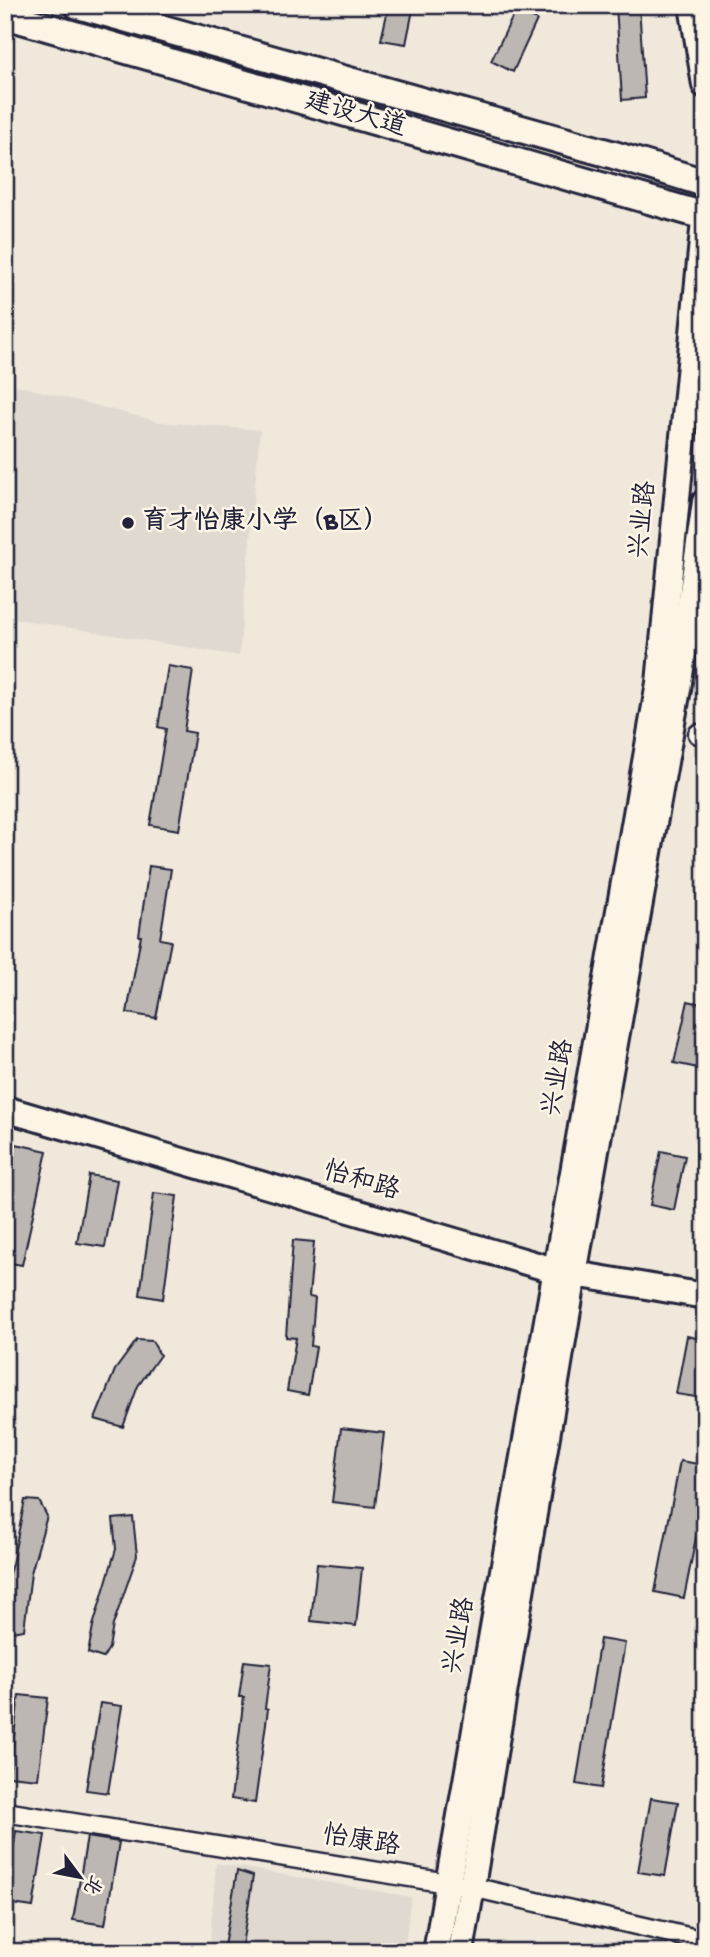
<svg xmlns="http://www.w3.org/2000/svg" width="710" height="1957" font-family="'Gochi Hand','LXGW WenKai TC',sans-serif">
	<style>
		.built { fill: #e0d9cf }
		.building { fill: #bcb7b3; stroke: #22223b; stroke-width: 2 }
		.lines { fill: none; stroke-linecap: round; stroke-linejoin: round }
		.street-casing { stroke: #22223b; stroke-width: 23 }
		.secondary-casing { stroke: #22223b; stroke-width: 30 }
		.primary-casing { stroke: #22223b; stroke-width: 32 }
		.street { stroke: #fcf5e5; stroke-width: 18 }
		.secondary { stroke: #fcf5e5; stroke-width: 24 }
		.primary { stroke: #fcf5e5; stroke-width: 26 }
		.poi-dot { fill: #22223b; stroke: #fcf5e5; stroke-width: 2.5 }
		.labels { text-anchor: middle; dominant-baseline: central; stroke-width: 5; stroke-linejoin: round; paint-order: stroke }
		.street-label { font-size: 26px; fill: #22223b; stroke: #fcf5e5 }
		.poi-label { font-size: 26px; font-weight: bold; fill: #22223b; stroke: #fcf5e5; text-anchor: start }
	</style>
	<rect width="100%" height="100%" fill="#efe8db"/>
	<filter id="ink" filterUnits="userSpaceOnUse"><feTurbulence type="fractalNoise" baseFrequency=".0143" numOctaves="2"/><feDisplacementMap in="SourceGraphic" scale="14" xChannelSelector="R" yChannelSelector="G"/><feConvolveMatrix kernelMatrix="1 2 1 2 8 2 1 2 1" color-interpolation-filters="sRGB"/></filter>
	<g filter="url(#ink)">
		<g class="built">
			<path d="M5,382L160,422L260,430L239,656L5,617Z"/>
			<path d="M216,1863L411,1897L404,1952H209Z"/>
		</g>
		<g class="building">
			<path d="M389,5H414L406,44L381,40Z"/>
			<path d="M616,5H639L645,98L622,100Z"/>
			<path d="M516,10L537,20L513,72L491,61Z"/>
			<path d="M168,666L193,670L184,731L195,733L179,830L150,825L166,729L158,727Z"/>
			<path d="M149,866L171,869L160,939L171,941L156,1018L127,1013L141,936H139Z"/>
			<path d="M688,1001L705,1005V1040L698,1068L674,1063Z"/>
			<path d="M16,1144L47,1151L22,1265L5,1262V1194Z"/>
			<path d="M661,1151L685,1156L674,1210L650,1205Z"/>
			<path d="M89,1175L117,1180L105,1247L77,1243Z"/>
			<path d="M154,1193L177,1196L163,1299L140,1295Z"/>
			<path d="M293,1240L314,1242L309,1297L315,1298L311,1346L316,1347L308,1395L287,1391L296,1338L286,1337Z"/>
			<path d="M687,1336L705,1340V1386L703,1398L676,1394Z"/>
			<path d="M137,1340L152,1341L160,1355L138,1386L123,1427L95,1419L115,1370Z"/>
			<path d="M341,1428L384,1433L375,1507L332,1502Z"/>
			<path d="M680,1461L705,1465V1492L684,1598L655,1592Z"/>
			<path d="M25,1500L39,1501L47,1516L31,1573L24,1630L5,1633V1585L12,1564Z"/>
			<path d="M133,1517L137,1556L113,1625L109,1648L103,1658L88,1653L93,1626L116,1549L113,1519Z"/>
			<path d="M317,1564L362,1568L356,1626L311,1621Z"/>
			<path d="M600,1639L625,1643L601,1788L576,1784Z"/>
			<path d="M244,1661L271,1664L265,1708L268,1709L255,1803L231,1799L244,1697H239Z"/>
			<path d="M19,1695L48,1698L38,1779L9,1776Z"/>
			<path d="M100,1703L122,1706L108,1793L86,1790Z"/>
			<path d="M651,1798L678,1802L665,1876L638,1872Z"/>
			<path d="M16,1831L45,1835L33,1907L5,1903Z"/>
			<path d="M87,1837L119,1842L105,1925L73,1920Z"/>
			<path d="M237,1871L253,1876L241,1952H223Z"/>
		</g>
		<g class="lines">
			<defs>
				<g id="street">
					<path d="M698,734L705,736"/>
					<path d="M5,1812L472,1887L705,1941"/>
				</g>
				<g id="secondary">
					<path d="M692,5L705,85"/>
					<path d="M5,1109L557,1271L705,1296"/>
					<path d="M436,1952L659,683L705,210"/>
					<path d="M461,1952L574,1274L678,689L705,502"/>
				</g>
				<g id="primary">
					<path d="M78,5L614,155L705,183"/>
					<path d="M5,15L705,216"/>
				</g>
			</defs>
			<use href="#street" class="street-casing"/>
			<use href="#secondary" class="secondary-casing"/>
			<use href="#primary" class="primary-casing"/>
			<use href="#street" class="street"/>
			<use href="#secondary" class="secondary"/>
			<use href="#primary" class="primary"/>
		</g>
	</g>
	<circle class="poi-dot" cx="128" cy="523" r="7"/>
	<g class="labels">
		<g class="street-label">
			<text transform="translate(355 116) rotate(16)">建设大道</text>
			<text transform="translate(645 520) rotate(-84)">兴业路</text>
			<text transform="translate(560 1078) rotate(-80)">兴业路</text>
			<text transform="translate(361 1183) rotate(16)">怡和路</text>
			<text transform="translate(461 1636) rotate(-80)">兴业路</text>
			<text transform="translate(361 1843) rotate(9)">怡康路</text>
		</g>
		<g class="poi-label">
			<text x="142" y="523">育才怡康小学（B区）</text>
		</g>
	</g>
	<rect width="710" height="1957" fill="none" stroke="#fcf5e5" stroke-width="28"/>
	<rect x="14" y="14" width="682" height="1929" fill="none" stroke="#22223b" stroke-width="2.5" filter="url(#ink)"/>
	<g transform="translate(80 1877) rotate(122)" stroke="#fcf5e5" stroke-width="5" paint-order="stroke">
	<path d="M0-5L12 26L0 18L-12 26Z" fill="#22223b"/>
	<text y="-10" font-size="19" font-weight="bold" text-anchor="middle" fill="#22223b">北</text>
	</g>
</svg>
